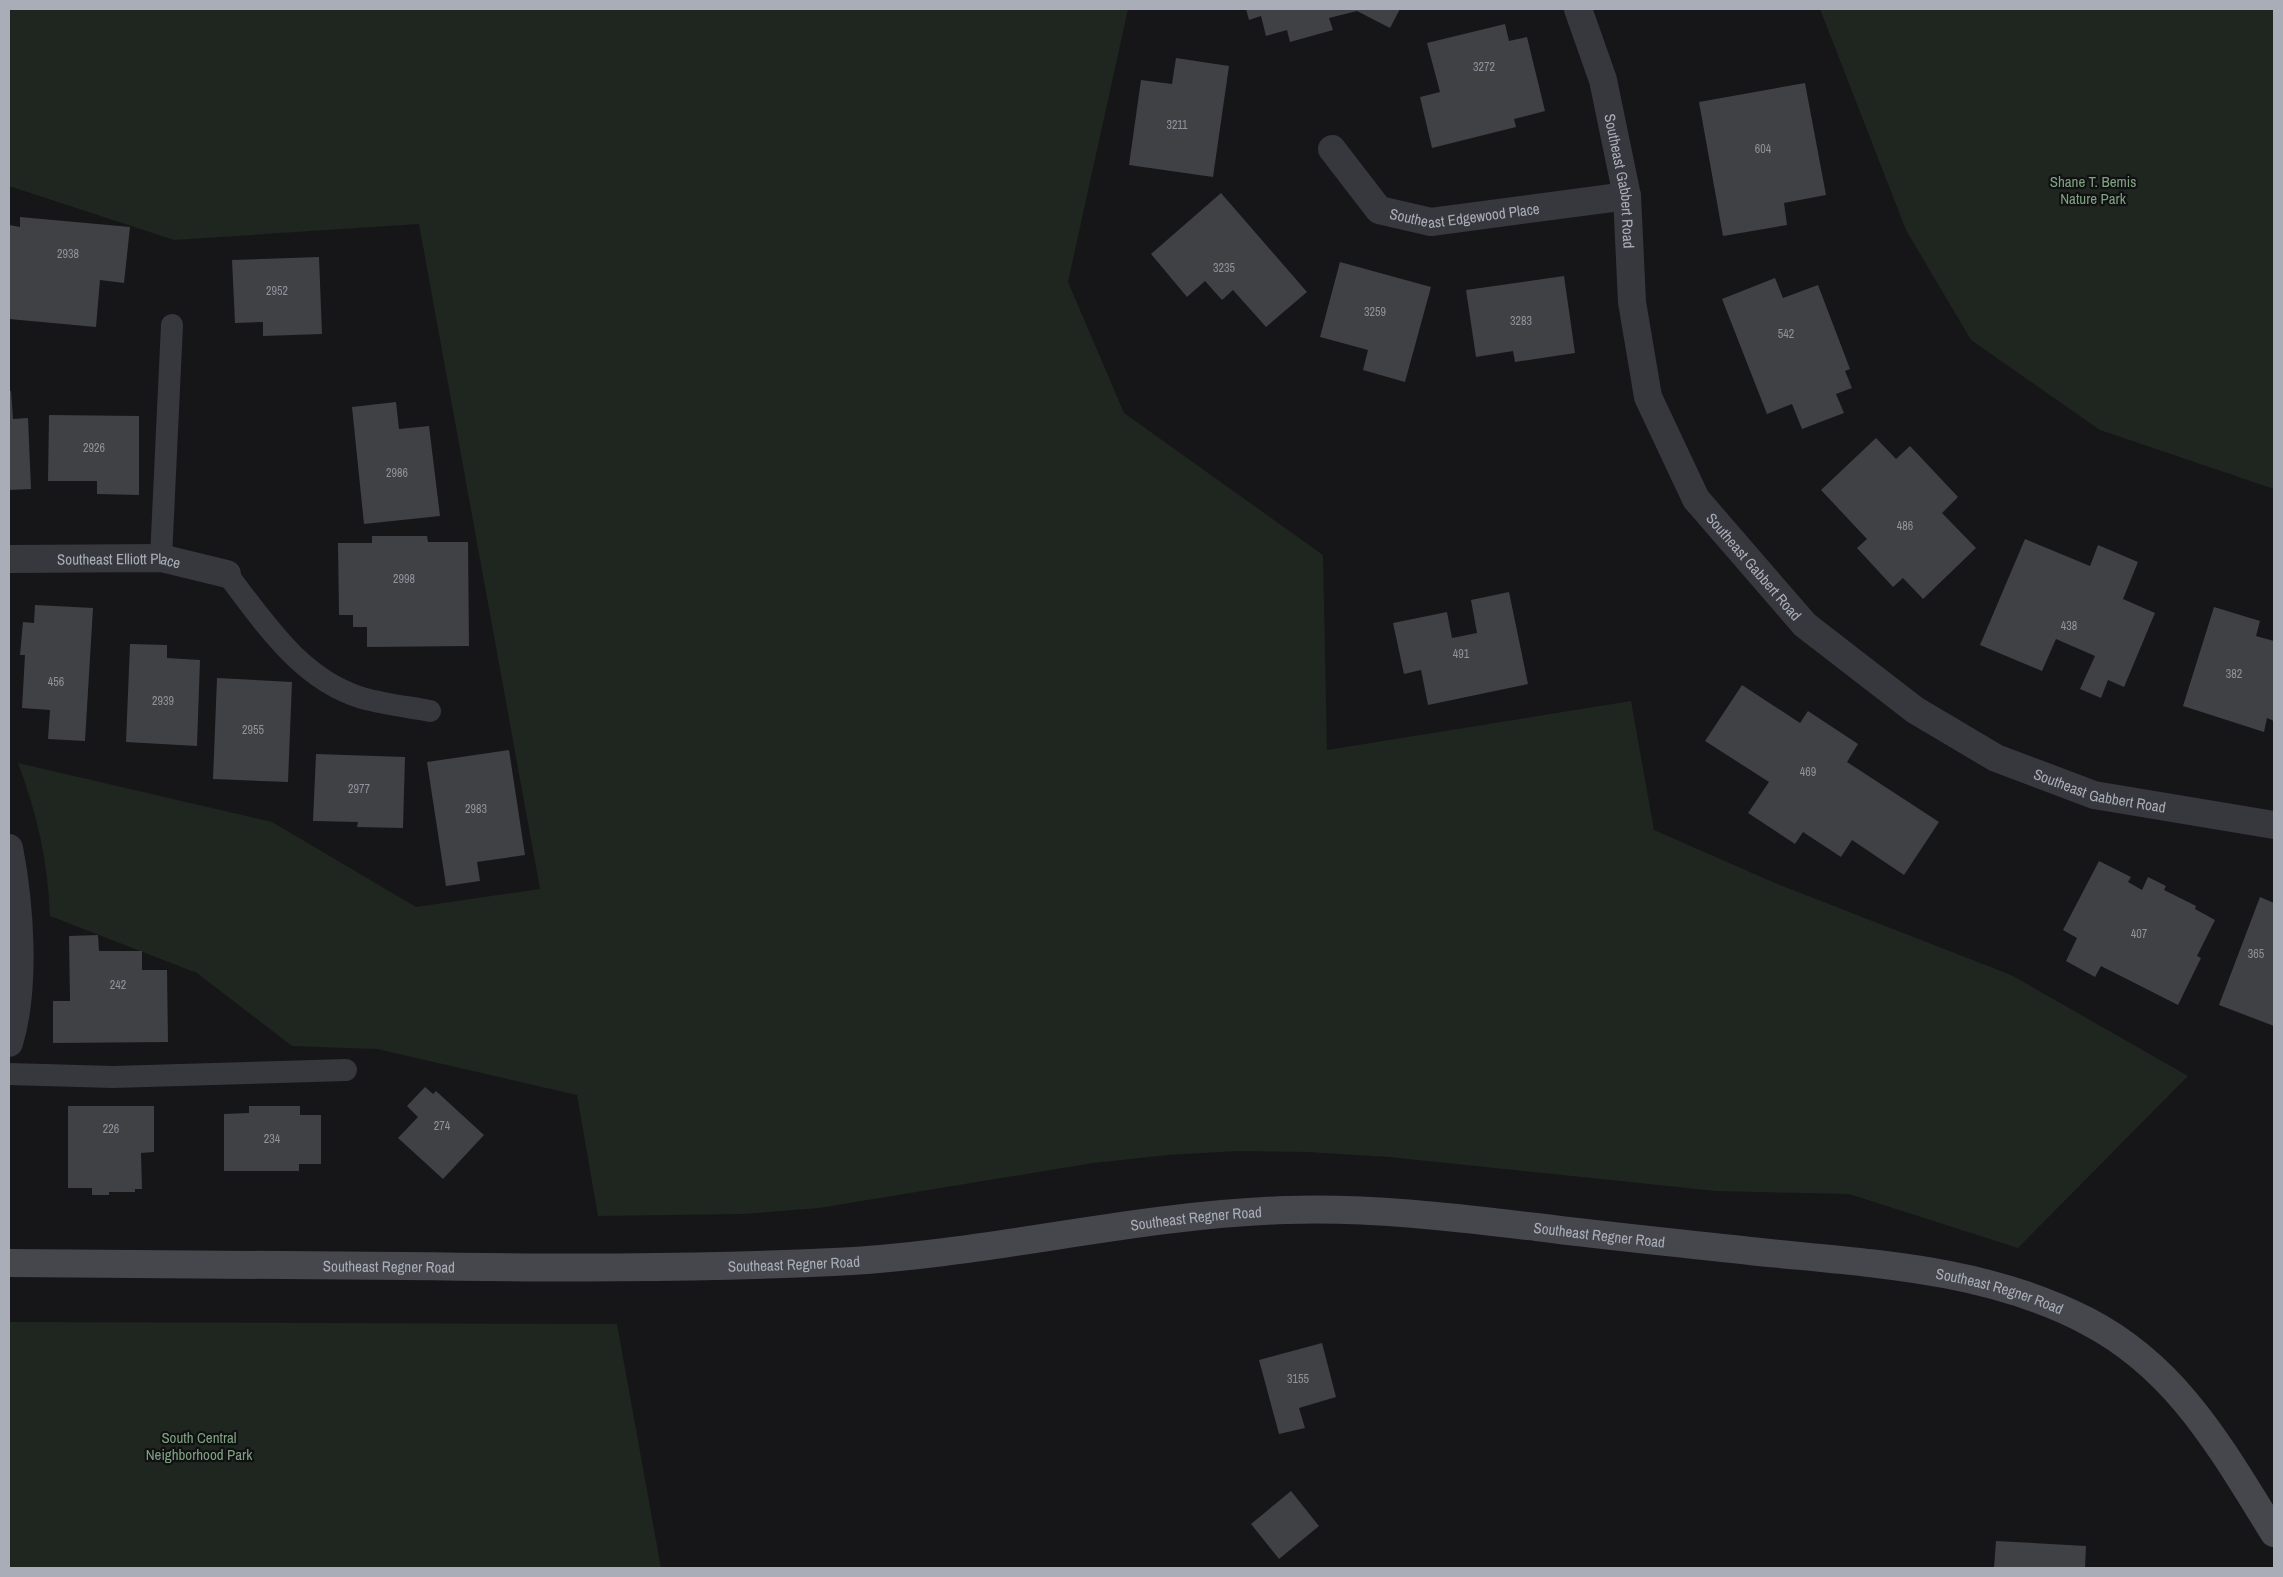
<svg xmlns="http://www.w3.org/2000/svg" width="2283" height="1577" font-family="'Archivo Narrow',sans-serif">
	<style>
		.green { fill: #1e261f }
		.building { fill: #404145 }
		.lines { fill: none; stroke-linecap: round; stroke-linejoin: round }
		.lane { stroke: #37383d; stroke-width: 22 }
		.street { stroke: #37383d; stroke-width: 28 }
		.secondary { stroke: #45474d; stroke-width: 28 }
		.labels { text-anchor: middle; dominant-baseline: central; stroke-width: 4.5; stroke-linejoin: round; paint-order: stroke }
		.number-label { font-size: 12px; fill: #8e929b }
		.street-label { font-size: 15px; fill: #a8adb8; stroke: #111113 }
		.park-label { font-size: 15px; fill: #7fa381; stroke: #111113 }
	</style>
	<rect width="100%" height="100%" fill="#161618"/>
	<g class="green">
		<path d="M9,9H1128L1068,282L1124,413L1323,555L1327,750L1631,701L1654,830L1775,883L2011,975L2188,1076L2018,1248L1849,1194L1716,1191L1389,1157L1308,1152L1238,1151L1168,1155L1093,1163L819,1208L744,1214L598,1216L577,1095L377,1049L292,1046L197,973L50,916C48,862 37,813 18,763L272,822L416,907L540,889L419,224L174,240L9,186Z"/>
		<path d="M1820,9H2274V489L2100,430L1971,340L1906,230Z"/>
		<path d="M9,1322L617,1324L661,1568H9Z"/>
	</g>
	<g class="building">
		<path d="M1246,9H1400L1390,28L1357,11L1329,18L1333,30L1290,42L1287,30L1266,36L1261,16L1249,20Z"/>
		<path d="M1505,24L1509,41L1527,37L1545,111L1514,119L1516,127L1432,148L1420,97L1440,92L1427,43Z"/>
		<path d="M1176,58L1229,66L1213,177L1129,165L1141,80L1172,84Z"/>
		<path d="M1805,83L1826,195L1784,203L1787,225L1723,236L1699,102Z"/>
		<path d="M1221,193L1307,292L1266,327L1233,290L1222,300L1205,281L1187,297L1151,254Z"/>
		<path d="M20,217L130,227L124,283L100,280L96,327L9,319V225L20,227Z"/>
		<path d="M319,257L322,334L263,336V322L235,323L232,260Z"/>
		<path d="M1340,262L1431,287L1405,382L1363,370L1368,350L1320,337Z"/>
		<path d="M1564,276L1575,353L1515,362L1513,351L1476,357L1466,290Z"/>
		<path d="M1775,278L1783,298L1818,285L1850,369L1845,371L1852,388L1836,394L1844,413L1802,429L1792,404L1767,414L1722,299Z"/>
		<path d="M9,391H11L13,419L28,418L31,489L9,490Z"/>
		<path d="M396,402L399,429L429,426L440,516L364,524L352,407Z"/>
		<path d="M49,415L139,416V495L97,494V481H48Z"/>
		<path d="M1876,438L1896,459L1910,446L1958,497L1942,513L1976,548L1923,599L1903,578L1893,587L1857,548L1867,539L1821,490Z"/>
		<path d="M372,536H427L428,542H468L469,646L367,647V627H353V615H339L338,543H372Z"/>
		<path d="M2025,539L2090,566L2098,545L2138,562L2123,599L2155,613L2124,687L2108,680L2101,698L2080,689L2095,656L2056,639L2042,671L1980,645Z"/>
		<path d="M1509,592L1528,684L1428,705L1421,670L1404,674L1393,623L1447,612L1452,638L1477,633L1471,600Z"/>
		<path d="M35,605L93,608L85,741L48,739L50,710L22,708L25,655H20L23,622L34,623Z"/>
		<path d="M2214,607L2260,621L2256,636L2274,641V721L2267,718L2264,732L2183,706Z"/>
		<path d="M130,644L167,645V658L200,660L197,746L126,742Z"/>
		<path d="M217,678L292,682L288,782L213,779Z"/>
		<path d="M1742,685L1800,723L1808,711L1858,744L1847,762L1939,822L1904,875L1852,840L1841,857L1803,832L1795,844L1748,813L1769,782L1705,741Z"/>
		<path d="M509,750L525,855L477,862L480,881L446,886L427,762Z"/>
		<path d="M316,754L405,757L403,828L357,827L358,822L313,821Z"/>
		<path d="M2099,861L2131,877L2128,882L2142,890L2148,877L2166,886L2164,890L2196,906L2195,909L2215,920L2197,956L2201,958L2178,1005L2101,966L2095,977L2066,961L2077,938L2063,930Z"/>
		<path d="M2260,897L2274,903V1026L2219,1005Z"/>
		<path d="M98,935L99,951H142V970H167L168,1042L53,1043V1001H70L69,936Z"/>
		<path d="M425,1087L433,1094L436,1091L484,1135L443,1179L398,1138L418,1117L407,1106Z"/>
		<path d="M68,1106H154V1152L141,1153L142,1189H135V1192H109V1195H92V1188H68Z"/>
		<path d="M249,1106H300V1115H321V1164H299V1171H224V1114L249,1113Z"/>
		<path d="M1322,1343L1336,1397L1299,1408L1305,1428L1279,1434L1259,1360Z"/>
		<path d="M1291,1491L1319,1526L1279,1559L1251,1524Z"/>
		<path d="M1996,1541L2086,1546L2085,1568H1994Z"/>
	</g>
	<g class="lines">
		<g class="lane">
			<path d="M161,558L172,325"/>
			<path d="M227,574C265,623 300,679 362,698C384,704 408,707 430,711"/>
			<path d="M9,1074L113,1077L346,1070"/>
		</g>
		<g class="street">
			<path id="s1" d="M1578,9L1603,80L1627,196L1632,302L1648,397L1696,499L1805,625L1915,710L1996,758L2094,795L2274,825"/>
			<path id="s2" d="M1332,149L1379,210L1431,222L1627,196"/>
			<path id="s3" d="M9,559L161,558L227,574"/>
			<path d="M9,848C20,905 26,987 9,1043"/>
		</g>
		<path class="secondary" id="s4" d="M9,1263C140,1264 272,1265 404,1266C547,1268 690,1269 834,1262C985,1255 1134,1215 1286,1210C1370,1207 1452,1217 1536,1227C1607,1236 1678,1243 1750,1251C1863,1263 1984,1267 2087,1321C2178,1368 2222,1450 2274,1533"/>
	</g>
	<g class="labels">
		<g class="number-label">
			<text x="1484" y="67">3272</text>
			<text x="1177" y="125">3211</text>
			<text x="1763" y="149">604</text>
			<text x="68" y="254">2938</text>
			<text x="1224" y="268">3235</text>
			<text x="277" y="291">2952</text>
			<text x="1375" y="312">3259</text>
			<text x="1521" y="321">3283</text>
			<text x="1786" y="334">542</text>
			<text x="94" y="448">2926</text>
			<text x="397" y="473">2986</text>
			<text x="1905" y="526">486</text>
			<text x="404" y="579">2998</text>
			<text x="2069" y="626">438</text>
			<text x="1461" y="654">491</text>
			<text x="2234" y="674">382</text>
			<text x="56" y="682">456</text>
			<text x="163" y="701">2939</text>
			<text x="253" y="730">2955</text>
			<text x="1808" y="772">469</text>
			<text x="359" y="789">2977</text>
			<text x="476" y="809">2983</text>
			<text x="2139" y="934">407</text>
			<text x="2256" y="954">365</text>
			<text x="118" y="985">242</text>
			<text x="442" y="1126">274</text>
			<text x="111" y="1129">226</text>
			<text x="272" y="1139">234</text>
			<text x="1298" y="1379">3155</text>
		</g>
		<g class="street-label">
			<text stroke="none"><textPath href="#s1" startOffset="178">Southeast Gabbert Road</textPath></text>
			<text stroke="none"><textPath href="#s2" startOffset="164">Southeast Edgewood Place</textPath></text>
			<text stroke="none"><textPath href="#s3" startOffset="110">Southeast Elliott Place</textPath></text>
			<text stroke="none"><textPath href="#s1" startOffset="598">Southeast Gabbert Road</textPath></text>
			<text stroke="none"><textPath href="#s1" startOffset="1018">Southeast Gabbert Road</textPath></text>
			<text stroke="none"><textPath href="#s4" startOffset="1190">Southeast Regner Road</textPath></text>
			<text stroke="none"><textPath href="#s4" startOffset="1595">Southeast Regner Road</textPath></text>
			<text stroke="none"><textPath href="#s4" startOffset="785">Southeast Regner Road</textPath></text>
			<text stroke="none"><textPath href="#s4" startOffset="380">Southeast Regner Road</textPath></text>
			<text stroke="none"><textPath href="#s4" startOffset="2000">Southeast Regner Road</textPath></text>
		</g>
		<g class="park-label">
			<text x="2093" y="181">Shane T. Bemis<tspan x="2093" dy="17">Nature Park</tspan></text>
			<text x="199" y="1437">South Central<tspan x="199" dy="17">Neighborhood Park</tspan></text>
		</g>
	</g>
	<rect width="2283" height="1577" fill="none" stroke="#a8adb8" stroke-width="20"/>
</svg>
